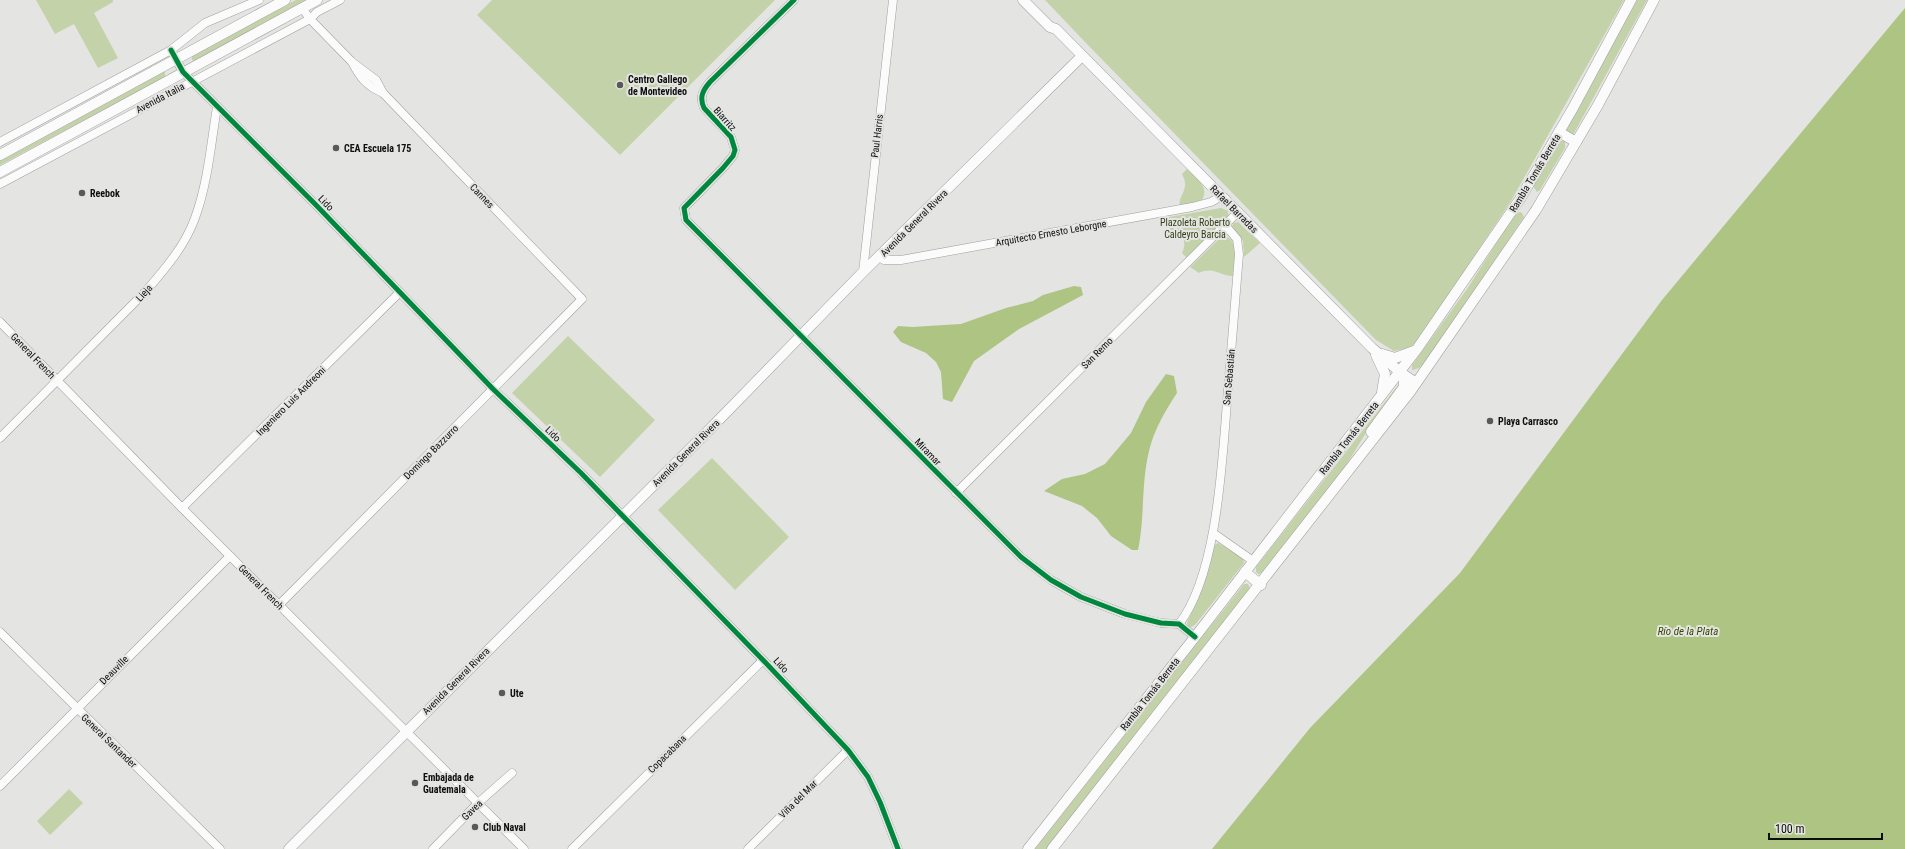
<svg xmlns="http://www.w3.org/2000/svg" width="1905" height="849" font-family="'Roboto Condensed',sans-serif">
	<style>
		.green { fill: #c4d2a9 }
		.water { fill: #adc482 }
		.lines { fill: none; stroke-linecap: round; stroke-linejoin: round }
		.minor-casing { stroke: #9f9f9e; stroke-width: 9 }
		.major-casing { stroke: #9f9f9e; stroke-width: 11 }
		.minor { stroke: #fbfbfb; stroke-width: 8 }
		.major { stroke: #fbfbfb; stroke-width: 10 }
		.cycleway-casing { stroke: #e4e5e2; stroke-width: 8 }
		.cycleway { stroke: #00873e; stroke-width: 5 }
		.poi-dot { fill: #585958; stroke: #e4e5e2; stroke-width: 1.5 }
		.labels { text-anchor: middle; dominant-baseline: central; stroke-width: 4; stroke-linejoin: round; paint-order: stroke }
		.poi-label { font-size: 10px; font-weight: bold; fill: #0d0e0d; stroke: #e4e5e2; text-anchor: start }
		.street-label { font-size: 10px; fill: #0d0e0d; stroke: #e4e5e2 }
		.park-label { font-size: 10px; fill: #323f18; stroke: #e4e5e2 }
		.water-label { font-size: 11px; font-style: italic; fill: #364900; stroke: #e4e5e2 }
	</style>
	<rect width="100%" height="100%" fill="#e4e4e3"/>
	<g class="green">
		<path d="M36,0H113V2L94,13L118,58L98,68L74,24L55,34Z"/>
		<path d="M296,0H310L195,61L192,60V56Z"/>
		<path d="M492,0H775L620,155L477,15Z"/>
		<path d="M1045,0H1624L1511,201L1416,343L1408,348L1394,351L1376,340L1086,43Z"/>
		<path d="M1637,0H1647L1573,135L1565,131Z"/>
		<path d="M165,71V77L0,165V158Z"/>
		<path d="M1560,141H1565V148L1540,190L1537,192L1533,186Z"/>
		<path d="M1187,169C1196,178 1210,187 1202,200L1180,207C1177,195 1191,191 1182,174Z"/>
		<path d="M1221,208L1228,211V216L1187,258L1182,253C1188,242 1182,231 1170,230L1169,217Z"/>
		<path d="M1520,212L1522,213L1524,217L1427,361L1419,368L1412,370V365L1467,289L1515,214Z"/>
		<path d="M1238,222L1260,243L1244,257L1243,241L1232,226L1234,223Z"/>
		<path d="M1227,237C1240,243 1234,264 1233,276C1220,276 1213,266 1199,273L1190,267L1220,238Z"/>
		<path d="M568,336L655,420L600,477L512,393Z"/>
		<path d="M1399,384L1403,387L1364,436L1347,464L1263,573L1258,574L1256,572V567Z"/>
		<path d="M712,458L789,537L735,590L658,510Z"/>
		<path d="M1218,543L1243,558L1244,563L1195,625L1189,628L1187,623L1201,590L1214,545Z"/>
		<path d="M1244,584H1248L1250,589L1047,849H1035Z"/>
		<path d="M69,789L83,803L50,835L37,821Z"/>
	</g>
	<g class="water">
		<path d="M1905,8V849H1212L1310,728L1460,573L1662,300Z"/>
		<path d="M1074,286L1081,287L1083,295L1019,329L974,361L952,402L943,399L941,372L936,362L926,353L901,342L893,332L898,326L912,327L961,324L1006,308L1033,301L1043,295Z"/>
		<path d="M1166,374L1174,376L1177,393C1165,411 1154,430 1149,451C1141,483 1145,518 1138,550H1132L1111,536L1097,518L1082,506L1044,491L1062,479L1085,474L1105,464L1131,433L1146,402Z"/>
	</g>
	<g class="lines">
		<defs>
			<g id="minor">
				<path d="M794,0L710,82C703,90 699,97 704,108L731,137L735,150L733,156L723,168L684,208L686,220L1021,557L1051,580L1081,597L1125,614L1161,623L1179,624L1195,637"/>
				<path d="M171,50L183,72L316,205L493,389L581,473L763,660L848,750L868,777L880,802L898,849"/>
				<path d="M352,62C360,78 367,86 383,93"/>
				<path d="M0,142L171,50L205,23L259,0"/>
				<path d="M0,184L310,19L317,12L340,0"/>
				<path d="M879,257L884,260H901L1192,207L1211,202L1222,196"/>
				<path d="M863,272L893,0"/>
				<path d="M0,322L182,508L524,849"/>
				<path d="M0,438L146,291C165,269 185,246 195,218C208,183 211,143 217,107"/>
				<path d="M956,493L1238,212"/>
				<path d="M182,508L399,293"/>
				<path d="M1213,533L1253,561"/>
				<path d="M279,605L582,299L383,93L376,80L352,62L310,19L302,8"/>
				<path d="M1179,624C1217,575 1222,464 1227,402C1231,353 1235,303 1239,254L1237,239L1225,225"/>
				<path d="M0,632L220,849"/>
				<path d="M0,786L230,556"/>
				<path d="M433,849L478,803L512,773"/>
				<path d="M572,849L763,660"/>
				<path d="M748,849L848,750"/>
			</g>
			<g id="major">
				<path d="M1023,0L1050,27L1056,29L1372,348L1400,372L1416,383"/>
				<path d="M1559,132L1576,142"/>
				<path d="M0,155L285,0"/>
				<path d="M0,172L317,0"/>
				<path d="M1382,354L1395,358L1414,351"/>
				<path d="M1376,355L1385,374L1382,392"/>
				<path d="M1371,432L1404,387V379L1400,372"/>
				<path d="M1245,572L1261,585"/>
				<path d="M289,849L708,431L863,272L1082,56"/>
				<path d="M1028,849L1195,637L1417,349L1520,199L1573,108L1631,0"/>
				<path d="M1052,849L1410,392L1536,210L1598,105L1654,0"/>
			</g>
		</defs>
		<use href="#minor" class="minor-casing"/>
		<use href="#major" class="major-casing"/>
		<use href="#minor" class="minor"/>
		<use href="#major" class="major"/>
		<defs>
			<g id="cycleway">
				<path d="M794,0L710,82C703,90 699,97 704,108L731,137L735,150L733,156L723,168L684,208L686,220L1021,557L1051,580L1081,597L1125,614L1161,623L1179,624L1195,637"/>
				<path d="M171,50L183,72L316,205L493,389L581,473L763,660L848,750L868,777L880,802L898,849"/>
			</g>
		</defs>
		<use href="#cycleway" class="cycleway-casing"/>
		<use href="#cycleway" class="cycleway"/>
	</g>
	<g class="poi-dot">
		<circle cx="620" cy="85" r="4"/>
		<circle cx="336" cy="148" r="4"/>
		<circle cx="82" cy="193" r="4"/>
		<circle cx="1490" cy="421" r="4"/>
		<circle cx="502" cy="693" r="4"/>
		<circle cx="415" cy="783" r="4"/>
		<circle cx="475" cy="827" r="4"/>
	</g>
	<g class="labels">
		<g class="poi-label">
			<text x="628" y="79">Centro Gallego<tspan x="628" dy="12">de Montevideo</tspan></text>
			<text x="344" y="148">CEA Escuela 175</text>
			<text x="90" y="193">Reebok</text>
			<text x="1498" y="421">Playa Carrasco</text>
			<text x="510" y="693">Ute</text>
			<text x="423" y="777">Embajada de<tspan x="423" dy="12">Guatemala</tspan></text>
			<text x="483" y="827">Club Naval</text>
		</g>
		<g class="street-label">
			<text transform="translate(160 98) rotate(-28)">Avenida Italia</text>
			<text transform="translate(725 119) rotate(48)">Biarritz</text>
			<text transform="translate(877 136) rotate(-83)">Paul Harris</text>
			<text transform="translate(1535 173) rotate(-59)">Rambla Tomás Berreta</text>
			<text transform="translate(482 196) rotate(46)">Cannes</text>
			<text transform="translate(326 203) rotate(46)">Lido</text>
			<text transform="translate(1234 209) rotate(45)">Rafael Barradas</text>
			<text transform="translate(914 223) rotate(-45)">Avenida General Rivera</text>
			<text transform="translate(1051 233) rotate(-10)">Arquitecto Ernesto Leborgne</text>
			<text transform="translate(144 293) rotate(-47)">Lieja</text>
			<text transform="translate(1097 353) rotate(-45)">San Remo</text>
			<text transform="translate(33 356) rotate(46)">General French</text>
			<text transform="translate(1229 377) rotate(-85)">San Sebastián</text>
			<text transform="translate(291 401) rotate(-45)">Ingeniero Luis Andreoni</text>
			<text transform="translate(553 434) rotate(44)">Lido</text>
			<text transform="translate(1349 438) rotate(-52)">Rambla Tomás Berreta</text>
			<text transform="translate(431 452) rotate(-45)">Domingo Bazzurro</text>
			<text transform="translate(928 452) rotate(46)">Miramar</text>
			<text transform="translate(686 453) rotate(-45)">Avenida General Rivera</text>
			<text transform="translate(261 587) rotate(45)">General French</text>
			<text transform="translate(781 665) rotate(47)">Lido</text>
			<text transform="translate(114 670) rotate(-45)">Deauville</text>
			<text transform="translate(456 681) rotate(-45)">Avenida General Rivera</text>
			<text transform="translate(1150 694) rotate(-52)">Rambla Tomás Berreta</text>
			<text transform="translate(109 741) rotate(44)">General Santander</text>
			<text transform="translate(667 754) rotate(-45)">Copacabana</text>
			<text transform="translate(798 799) rotate(-45)">Viña del Mar</text>
			<text transform="translate(472 810) rotate(-44)">Gavea</text>
		</g>
		<g class="park-label">
			<text x="1195" y="222">Plazoleta Roberto<tspan x="1195" dy="12">Caldeyro Barcia</tspan></text>
		</g>
		<g class="water-label">
			<text x="1688" y="631">Río de la Plata</text>
		</g>
	</g>
	<path d="M1769 833v6h113v-6" fill="none" stroke="#0d0e0d" stroke-width="2"/>
	<text x="1775" y="833" font-size="12" fill="#0d0e0d" stroke="#e4e5e2" stroke-width="3" paint-order="stroke">100 m</text>
</svg>
